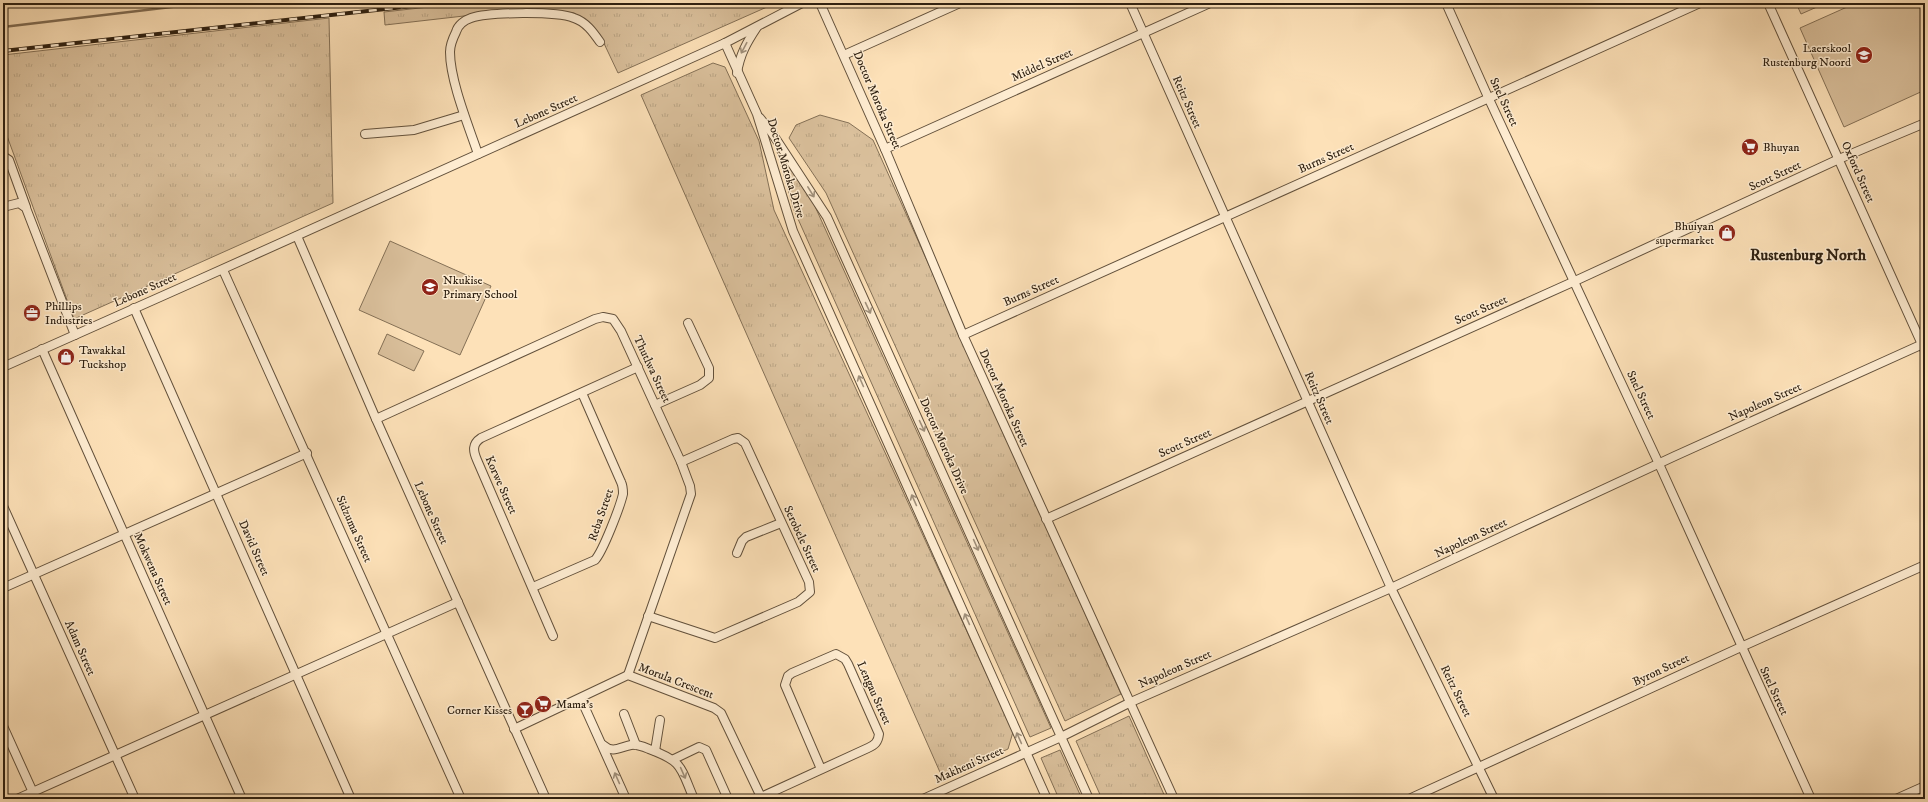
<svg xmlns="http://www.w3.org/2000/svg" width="1928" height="802" font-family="'IM FELL DW Pica',serif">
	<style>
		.grass { fill: url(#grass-tufts); stroke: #847056 }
		.pitch { fill: #dac09c; stroke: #847056 }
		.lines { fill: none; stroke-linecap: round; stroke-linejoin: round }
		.stream { stroke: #806c53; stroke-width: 2.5 }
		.minor-casing { stroke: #62503b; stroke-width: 10 }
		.minor { stroke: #feecd1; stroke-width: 8 }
		.rail-casing { stroke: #2e2011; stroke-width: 4 }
		.rail { stroke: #feecd1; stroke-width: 2.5; stroke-dasharray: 8; stroke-linecap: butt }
		.oneway { stroke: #a0907b }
		.labels { text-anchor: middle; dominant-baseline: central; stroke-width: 3; stroke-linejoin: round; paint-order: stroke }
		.poi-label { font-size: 12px; fill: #2e2011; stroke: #feecd1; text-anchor: start }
		.street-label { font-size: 12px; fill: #2e2011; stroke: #feecd1 }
		.district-label { font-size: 16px; font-weight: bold; fill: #2e2011; stroke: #feecd1 }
	</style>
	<defs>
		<pattern id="grass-tufts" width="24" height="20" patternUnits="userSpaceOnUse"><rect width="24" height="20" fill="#dac09c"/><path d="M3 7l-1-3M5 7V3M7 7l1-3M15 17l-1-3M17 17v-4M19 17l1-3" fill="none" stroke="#bba585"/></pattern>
	</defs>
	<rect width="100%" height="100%" fill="#fde1b8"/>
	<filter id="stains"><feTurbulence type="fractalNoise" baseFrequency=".005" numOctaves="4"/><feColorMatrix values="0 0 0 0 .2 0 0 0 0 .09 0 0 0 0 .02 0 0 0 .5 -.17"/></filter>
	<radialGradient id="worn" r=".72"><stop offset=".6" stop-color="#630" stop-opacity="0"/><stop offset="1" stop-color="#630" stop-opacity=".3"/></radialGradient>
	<g class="grass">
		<path d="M464,3H776L618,73L600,35L589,22L574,13L534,8L385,25L384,12Z"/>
		<path d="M329,18L333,203L74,319L3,125V55Z"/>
		<path d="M713,63L725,67L759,141L774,210L1013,732L1008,749L943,779L641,95Z"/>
		<path d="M820,115L849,123L873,140L1121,694L1065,721L826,193L789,138L796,125Z"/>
		<path d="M776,148L813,202L1051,728L1030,737L794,210Z"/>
		<path d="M1129,716L1166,799H1102L1076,741Z"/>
		<path d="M1060,750L1082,799H1059L1041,758Z"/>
	</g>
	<g class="pitch">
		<path d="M1796,3H1826L1801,14Z"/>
		<path d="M1856,3H1922L1925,10V90L1844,127L1800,28Z"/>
		<path d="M390,241L491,286L460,355L359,310Z"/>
		<path d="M387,334L424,351L414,371L378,354Z"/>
	</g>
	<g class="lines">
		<path class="stream" d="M3,27L205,3"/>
		<defs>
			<g id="minor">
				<path d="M820,3L885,149L963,335L1174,799"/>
				<path d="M1130,3L1391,588L1494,799"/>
				<path d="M1446,3L1488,97L1659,464L1811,799"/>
				<path d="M1768,3L1925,351"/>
				<path d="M725,43L757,114L793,231L1047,799"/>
				<path d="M844,55L960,3"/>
				<path d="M737,73C740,54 747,42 757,27"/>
				<path d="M760,118L772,133L827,217L1089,799"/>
				<path d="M365,134L414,130L464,115"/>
				<path d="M885,149L1210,3"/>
				<path d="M478,154C469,127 450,81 450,52C450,45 453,38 456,32C458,25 465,20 471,18C490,12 556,11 574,18C586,22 593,32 600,42"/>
				<path d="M3,156L9,160L26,207"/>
				<path d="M3,207L19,203L26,208L75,335"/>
				<path d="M297,236L376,419L546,799"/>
				<path d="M223,270L461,799"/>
				<path d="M134,308L351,799"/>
				<path d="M963,335L1700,3"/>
				<path d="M42,349L242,799"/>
				<path d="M3,367C244,260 484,152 725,43L802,3"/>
				<path d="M655,405L700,385L709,378V368L688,323"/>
				<path d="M376,419L595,319L603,317L613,319L621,331L681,462L690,486L691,494L628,675"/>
				<path d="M3,506L135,799"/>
				<path d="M1046,519L1575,281L1839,159L1925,123"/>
				<path d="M737,553L742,541L746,537L781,523"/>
				<path d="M533,587L595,560C603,551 620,507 623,494C623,490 623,486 621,482L582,393"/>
				<path d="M3,588L307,453"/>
				<path d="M648,616L715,638L798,602L810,592L809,582L745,443L738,438L733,439L681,462"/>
				<path d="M553,636L477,460C473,451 472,444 481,438L638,367"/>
				<path d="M581,699L626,799"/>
				<path d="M624,714L636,745"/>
				<path d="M3,726L36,799"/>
				<path d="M514,729L628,675L714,708L721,713L762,799"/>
				<path d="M603,745C613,754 620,747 631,745C637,744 644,747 649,749C684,762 680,767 694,799"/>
				<path d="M655,751L660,720"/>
				<path d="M674,759L699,747L706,750L728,799"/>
				<path d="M761,797L868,748C875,745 878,742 879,734L848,664L845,659L836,654L792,673L788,676L785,685L821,769"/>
				<path d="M17,799L458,602"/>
				<path d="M923,799L1061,737L1131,702L1391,588L1675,456L1925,343"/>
				<path d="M1409,799L1741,647L1925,565"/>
				<path d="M1896,799L1925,786"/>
			</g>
		</defs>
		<use href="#minor" class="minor-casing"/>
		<use href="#minor" class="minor"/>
		<defs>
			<path id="rail" d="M3,51L440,3"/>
		</defs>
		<use href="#rail" class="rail-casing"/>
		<use href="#rail" class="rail"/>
	</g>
	<defs><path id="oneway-shaft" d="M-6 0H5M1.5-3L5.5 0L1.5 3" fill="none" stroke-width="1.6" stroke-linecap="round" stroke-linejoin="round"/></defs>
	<g class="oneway">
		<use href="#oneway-shaft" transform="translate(744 48) rotate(118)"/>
		<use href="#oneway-shaft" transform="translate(811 192) rotate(58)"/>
		<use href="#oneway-shaft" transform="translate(868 308) rotate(65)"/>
		<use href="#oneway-shaft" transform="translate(861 381) rotate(-114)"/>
		<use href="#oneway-shaft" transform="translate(922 426) rotate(65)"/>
		<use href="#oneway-shaft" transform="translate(914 500) rotate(-114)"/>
		<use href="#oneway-shaft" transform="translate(976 545) rotate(66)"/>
		<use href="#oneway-shaft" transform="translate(967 619) rotate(-114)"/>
		<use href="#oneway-shaft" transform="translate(1019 738) rotate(-114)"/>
		<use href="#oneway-shaft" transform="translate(683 773) rotate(66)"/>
		<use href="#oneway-shaft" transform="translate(617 778) rotate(-114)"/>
	</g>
	<defs>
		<symbol id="school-disc" viewBox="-11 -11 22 22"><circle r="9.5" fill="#8f2418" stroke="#feecd1"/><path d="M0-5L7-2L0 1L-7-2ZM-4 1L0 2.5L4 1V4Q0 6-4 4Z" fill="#fff"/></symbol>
		<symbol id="supermarket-disc" viewBox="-11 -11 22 22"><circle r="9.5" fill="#8f2418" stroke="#feecd1"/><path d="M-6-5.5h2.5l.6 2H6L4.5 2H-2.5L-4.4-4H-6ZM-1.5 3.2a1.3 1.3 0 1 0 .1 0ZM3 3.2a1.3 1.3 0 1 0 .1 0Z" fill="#fff"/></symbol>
		<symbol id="shop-disc" viewBox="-11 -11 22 22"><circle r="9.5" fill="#8f2418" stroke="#feecd1"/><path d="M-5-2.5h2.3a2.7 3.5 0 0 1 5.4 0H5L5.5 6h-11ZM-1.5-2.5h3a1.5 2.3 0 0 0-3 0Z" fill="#fff"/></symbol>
		<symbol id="office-disc" viewBox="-11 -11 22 22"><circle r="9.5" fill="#8f2418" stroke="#feecd1"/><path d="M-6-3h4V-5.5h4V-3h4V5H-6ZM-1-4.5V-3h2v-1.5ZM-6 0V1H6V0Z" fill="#fff"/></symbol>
		<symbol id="bar-disc" viewBox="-11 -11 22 22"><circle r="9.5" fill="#8f2418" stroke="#feecd1"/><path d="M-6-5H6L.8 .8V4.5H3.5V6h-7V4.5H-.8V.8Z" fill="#fff"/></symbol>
	</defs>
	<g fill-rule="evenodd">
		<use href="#school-disc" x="1854" y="45" width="20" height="20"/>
		<use href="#supermarket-disc" x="1740" y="137" width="20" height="20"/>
		<use href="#shop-disc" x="1717" y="223" width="20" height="20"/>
		<use href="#school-disc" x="420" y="277" width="20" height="20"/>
		<use href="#office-disc" x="22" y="303" width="20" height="20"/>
		<use href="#shop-disc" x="56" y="347" width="20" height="20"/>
		<use href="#supermarket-disc" x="533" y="694" width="20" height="20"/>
		<use href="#bar-disc" x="515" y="700" width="20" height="20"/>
	</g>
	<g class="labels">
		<g class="poi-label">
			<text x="1851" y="48" text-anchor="end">Laerskool<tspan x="1851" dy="14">Rustenburg Noord</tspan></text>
			<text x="1763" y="147">Bhuyan</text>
			<text x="1714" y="226" text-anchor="end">Bhuiyan<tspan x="1714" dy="14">supermarket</tspan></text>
			<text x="443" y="280">Nkukise<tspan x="443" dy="14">Primary School</tspan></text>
			<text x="45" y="306">Phillips<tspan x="45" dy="14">Industries</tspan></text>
			<text x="79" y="350">Tawakkal<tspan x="79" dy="14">Tuckshop</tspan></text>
			<text x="556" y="704">Mama's</text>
			<text x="512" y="710" text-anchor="end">Corner Kisses</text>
		</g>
		<g class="street-label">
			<text transform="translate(1042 65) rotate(-24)">Middel Street</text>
			<text transform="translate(877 100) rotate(67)">Doctor Moroka Street</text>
			<text transform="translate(1187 102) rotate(66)">Reitz Street</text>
			<text transform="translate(1504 102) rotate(65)">Snel Street</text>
			<text transform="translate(546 111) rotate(-24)">Lebone Street</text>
			<text transform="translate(1326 158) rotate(-24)">Burns Street</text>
			<text transform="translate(786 168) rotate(73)">Doctor Moroka Drive</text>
			<text transform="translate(1858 172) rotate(66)">Oxford Street</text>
			<text transform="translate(1775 176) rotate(-25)">Scott Street</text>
			<text transform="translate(145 290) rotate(-24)">Lebone Street</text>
			<text transform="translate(1031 291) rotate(-24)">Burns Street</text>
			<text transform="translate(1481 310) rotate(-24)">Scott Street</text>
			<text transform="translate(652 369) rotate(65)">Thutlwa Street</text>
			<text transform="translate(1641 395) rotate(65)">Snel Street</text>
			<text transform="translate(1004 398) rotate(66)">Doctor Moroka Street</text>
			<text transform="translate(1319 398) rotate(66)">Reitz Street</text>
			<text transform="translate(1765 402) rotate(-24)">Napoleon Street</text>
			<text transform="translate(1185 443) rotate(-24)">Scott Street</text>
			<text transform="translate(944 446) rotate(66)">Doctor Moroka Drive</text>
			<text transform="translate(501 485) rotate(66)">Korwe Street</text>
			<text transform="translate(431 513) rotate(66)">Lebone Street</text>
			<text transform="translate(601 515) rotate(-71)">Reba Street</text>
			<text transform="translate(354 529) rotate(66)">Sidzuma Street</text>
			<text transform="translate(1471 538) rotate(-25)">Napoleon Street</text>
			<text transform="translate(802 539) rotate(65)">Serobele Street</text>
			<text transform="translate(254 548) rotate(66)">David Street</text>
			<text transform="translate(153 569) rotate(66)">Mokwena Street</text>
			<text transform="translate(80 648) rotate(66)">Adam Street</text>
			<text transform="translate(1175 669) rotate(-24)">Napoleon Street</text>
			<text transform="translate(1661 670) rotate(-25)">Byron Street</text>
			<text transform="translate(676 681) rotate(21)">Morula Crescent</text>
			<text transform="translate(1456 691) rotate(64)">Reitz Street</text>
			<text transform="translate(1774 691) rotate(65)">Snel Street</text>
			<text transform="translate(874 693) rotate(66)">Lengau Street</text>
			<text transform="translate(969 765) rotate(-24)">Makheni Street</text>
		</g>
		<g class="district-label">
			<text x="1808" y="255">Rustenburg North</text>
		</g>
	</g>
	<rect width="1928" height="802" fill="none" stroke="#fde1b8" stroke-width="16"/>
	<rect x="4" y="4" width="1920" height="794" fill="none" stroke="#2e2011" stroke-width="2"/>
	<rect x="8" y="8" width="1912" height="786" fill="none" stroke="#2e2011"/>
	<rect width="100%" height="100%" filter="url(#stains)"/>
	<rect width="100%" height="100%" fill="url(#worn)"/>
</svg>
